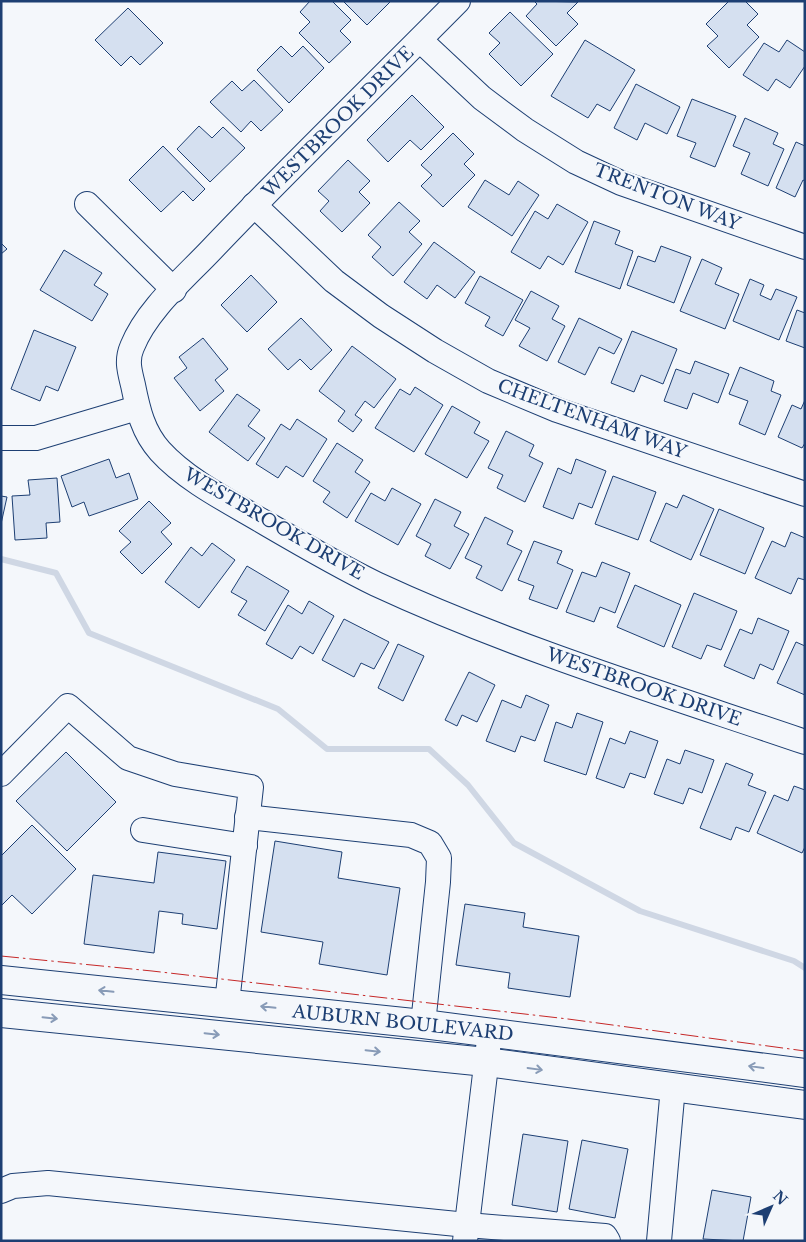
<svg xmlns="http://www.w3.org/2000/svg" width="806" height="1242" font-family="'Libre Baskerville',serif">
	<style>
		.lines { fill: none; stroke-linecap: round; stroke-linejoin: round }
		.stream { stroke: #cfd7e4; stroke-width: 6 }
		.building { fill: #d5e0f0; stroke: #1d3f73 }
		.minor-casing { stroke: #1d3f73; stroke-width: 26 }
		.major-casing { stroke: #1d3f73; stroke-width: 30 }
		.minor { stroke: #f4f7fb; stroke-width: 24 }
		.major { stroke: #f4f7fb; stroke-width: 28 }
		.power { stroke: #c62828; stroke-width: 1; stroke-dasharray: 18 4 2.5 4; stroke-linecap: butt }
		.oneway { stroke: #889bb7 }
		.labels { text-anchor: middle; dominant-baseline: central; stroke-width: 4; stroke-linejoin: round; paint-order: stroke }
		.street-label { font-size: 18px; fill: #1d3f73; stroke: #f4f7fb }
	</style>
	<rect width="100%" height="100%" fill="#f4f7fb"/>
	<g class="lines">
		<path class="stream" d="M1,559L56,573L89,633L278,709L327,749H429L468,785L514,843L640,911L794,961L805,968"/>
	</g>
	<g class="building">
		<path d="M310,1H332L351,20L340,31L351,42L329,63L299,33L310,22L300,12Z"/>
		<path d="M343,1H390V2L367,25Z"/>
		<path d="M534,1L578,2L567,13L578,24L556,46L526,16L537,4Z"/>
		<path d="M729,1H745L758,14L747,25L759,37L729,68L707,46L718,36L706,24Z"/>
		<path d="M128,8L163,43L140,65L131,56L121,66L95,40Z"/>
		<path d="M510,12L553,54L521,86L489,54L500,43L489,33Z"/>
		<path d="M585,40L635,70L610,111L597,104L588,118L551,96Z"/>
		<path d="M787,40L805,52V66L790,88L776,79L768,91L743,75L764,43L779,52Z"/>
		<path d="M281,46L292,57L303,46L324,68L289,103L257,70Z"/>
		<path d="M254,80L283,110L261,131L251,121L241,132L210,102L232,81L242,91Z"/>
		<path d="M636,84L680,107L667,134L645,123L637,140L614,128Z"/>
		<path d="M412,95L444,127L421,150L410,140L388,162L367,140Z"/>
		<path d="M692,99L736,116L715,167L690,157L696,143L677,136Z"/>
		<path d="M745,118L778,133L773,144L784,149L768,186L741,174L750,153L733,146Z"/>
		<path d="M199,126L212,138L223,127L245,148L210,182L177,149Z"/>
		<path d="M453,133L474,154L464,164L475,175L443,207L421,186L432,175L421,165Z"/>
		<path d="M796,142L805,146V181L803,180L795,197L776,188Z"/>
		<path d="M163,146L205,189L193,201L183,191L161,212L129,180Z"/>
		<path d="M348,160L370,181L359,192L370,203L342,232L320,211L329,201L318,191Z"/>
		<path d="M485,180L509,195L518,181L539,195L512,236L468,207Z"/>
		<path d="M399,202L420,221L409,232L422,244L393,276L372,257L381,247L368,235Z"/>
		<path d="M557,204L588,222L563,265L548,256L540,269L511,252L535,211L548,219Z"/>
		<path d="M594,221L620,231L615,244L633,251L620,289L575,272Z"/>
		<path d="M434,242L475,272L455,298L437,285L427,299L404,282Z"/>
		<path d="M1,243L7,249L1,254Z"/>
		<path d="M661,246L691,257L674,303L627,285L638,256L655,262Z"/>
		<path d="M64,250L102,273L94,285L108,294L92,321L40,290Z"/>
		<path d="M702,259L722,268L715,284L739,294L725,329L680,311Z"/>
		<path d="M251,275L277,302L247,332L221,305Z"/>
		<path d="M480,276L523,300L503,336L485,326L490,317L465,303Z"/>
		<path d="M750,279L764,285L760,295L771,300L776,289L797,297L779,340L733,321Z"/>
		<path d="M531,291L559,306L552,319L565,326L547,361L519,346L530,328L515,320Z"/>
		<path d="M797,310L805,313V348L786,341Z"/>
		<path d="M301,318L332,350L311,370L300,359L288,370L268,349Z"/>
		<path d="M579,318L622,339L614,354L599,347L585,375L558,362Z"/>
		<path d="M34,330L76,347L58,391L46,386L40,401L11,389Z"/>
		<path d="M632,331L677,349L663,384L641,375L634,392L611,383Z"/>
		<path d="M203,338L228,369L215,380L224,391L200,411L174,378L187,368L179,357Z"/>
		<path d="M352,346L396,379L374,408L365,401L355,415L362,420L353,432L338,421L345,411L319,391Z"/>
		<path d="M695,361L729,374L718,403L693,393L687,409L664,401L676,369L690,374Z"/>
		<path d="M740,367L774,381L771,391L781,395L765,435L739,424L748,401L729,394Z"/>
		<path d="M415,387L443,405L414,452L375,428L400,389L410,395Z"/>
		<path d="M237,394L260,410L248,426L265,438L248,461L209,432Z"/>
		<path d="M805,400V443L802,448L778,437L792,405L801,409Z"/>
		<path d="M452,406L480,422L474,433L489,441L467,478L425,454Z"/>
		<path d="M297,419L327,439L303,477L286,466L278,478L256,464L281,424L290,430Z"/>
		<path d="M506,431L534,445L529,456L543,463L525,502L497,488L503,475L488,468Z"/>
		<path d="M337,443L363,460L355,472L370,482L347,518L323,502L330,492L313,481Z"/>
		<path d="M109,459L116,478L129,473L138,499L89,516L84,502L72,507L61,476Z"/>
		<path d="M576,459L606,471L592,508L579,503L573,519L543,507L558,468L571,474Z"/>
		<path d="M613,476L656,492L638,540L595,524Z"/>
		<path d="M57,478L60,522L46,523L47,538L15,540L12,496L30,495L28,480Z"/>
		<path d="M392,488L421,504L398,545L355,521L371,493L385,501Z"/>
		<path d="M683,495L714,509L691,560L650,541L666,503L677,508Z"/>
		<path d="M1,496L7,497L1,524Z"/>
		<path d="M435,499L461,512L454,526L469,534L450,569L425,556L431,544L416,536Z"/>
		<path d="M149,501L171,523L161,532L172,544L142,574L120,552L131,542L119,531Z"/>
		<path d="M719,509L764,528L745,574L700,555Z"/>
		<path d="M485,517L513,531L507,544L522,551L502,591L476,578L482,566L465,558Z"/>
		<path d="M791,532L805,538V580L798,578L791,594L755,578L772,541L785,547Z"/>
		<path d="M534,541L562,551L557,563L573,570L557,609L529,599L534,586L518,580Z"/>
		<path d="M212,543L235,560L199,608L165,582L191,547L202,556Z"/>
		<path d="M602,562L630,573L615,613L600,607L594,622L566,612L582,572L596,577Z"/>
		<path d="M247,566L289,591L265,631L238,615L247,601L231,592Z"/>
		<path d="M635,585L681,605L664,647L617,627Z"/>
		<path d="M694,593L737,611L721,650L707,645L701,659L672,647Z"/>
		<path d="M309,601L334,616L313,654L300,646L292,659L266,644L288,605L302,614Z"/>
		<path d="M758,618L789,631L773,670L760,664L754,679L724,666L740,629L752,634Z"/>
		<path d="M344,619L389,642L374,669L361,663L354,677L322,660Z"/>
		<path d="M796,642L805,646V695L777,683Z"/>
		<path d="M398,644L424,656L403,701L378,688Z"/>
		<path d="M469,672L495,685L477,722L462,715L457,726L445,720Z"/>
		<path d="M526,695L549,705L535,741L521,736L515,752L486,741L502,700L521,708Z"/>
		<path d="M577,713L603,722L586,775L544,761L556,722L572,728Z"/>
		<path d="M630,731L658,741L645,778L630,773L624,788L596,778L610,738L625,744Z"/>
		<path d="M685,750L714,760L702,793L689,788L683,804L654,794L667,759L680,764Z"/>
		<path d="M66,752L116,802L67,851L16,801Z"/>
		<path d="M726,763L753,774L748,785L766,792L749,832L736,827L731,840L700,828Z"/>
		<path d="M794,786L805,790V847L802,853L757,833L774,795L788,801Z"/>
		<path d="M32,825L76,869L32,914L12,895L1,906V856Z"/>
		<path d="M275,841L342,852L338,878L400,888L387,975L319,964L323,942L261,932Z"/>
		<path d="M158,852L226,861L217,929L182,924L183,914L159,911L154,953L84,944L93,875L154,883Z"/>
		<path d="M465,904L525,913L523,927L579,936L570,997L508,988L510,973L456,965Z"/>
		<path d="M523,1134L568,1141L557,1212L512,1205Z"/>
		<path d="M582,1140L628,1149L615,1218L569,1209Z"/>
		<path d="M712,1190L751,1197L743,1241L703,1239Z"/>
	</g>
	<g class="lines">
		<defs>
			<g id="minor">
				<path d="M458,1C377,83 294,163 214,247C186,277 147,309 132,347C126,361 130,372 133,385C138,410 143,432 160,451C187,481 232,503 267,524C303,545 339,566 376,584C514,648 661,693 805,742"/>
				<path d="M420,40L482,98L525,130L576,162L621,183L805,247"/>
				<path d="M87,204L174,290"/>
				<path d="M254,205L334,281L381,316L435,351L488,381L557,410L805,494"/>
				<path d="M1,438H36L137,408"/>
				<path d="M1,774L68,706L128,758L175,774L251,787L227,1003"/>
				<path d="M247,817L411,835L430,843L439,858L438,882L423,1024"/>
				<path d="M143,830L245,846"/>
				<path d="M1,1191L13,1186L48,1183L467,1225L605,1236L608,1241"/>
				<path d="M465,1241L490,1032"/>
				<path d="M659,1241L673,1087"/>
			</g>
			<g id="major">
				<path d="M1,980L423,1024L805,1073"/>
				<path d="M1,1013L486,1062L805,1105"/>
			</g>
		</defs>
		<use href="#minor" class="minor-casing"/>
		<use href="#major" class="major-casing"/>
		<use href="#minor" class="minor"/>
		<use href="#major" class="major"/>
		<path class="power" d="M1,956L152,971L568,1019L805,1051"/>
	</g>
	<defs><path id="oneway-shaft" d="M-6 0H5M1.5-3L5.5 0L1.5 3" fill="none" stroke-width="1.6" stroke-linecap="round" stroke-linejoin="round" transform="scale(1.25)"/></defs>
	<g class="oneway">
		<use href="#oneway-shaft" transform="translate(106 991) rotate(-174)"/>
		<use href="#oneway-shaft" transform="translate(268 1007) rotate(-174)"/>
		<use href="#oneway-shaft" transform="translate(50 1018) rotate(6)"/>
		<use href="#oneway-shaft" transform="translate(212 1034) rotate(6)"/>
		<use href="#oneway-shaft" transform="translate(373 1051) rotate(6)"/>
		<use href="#oneway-shaft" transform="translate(756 1067) rotate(-172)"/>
		<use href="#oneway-shaft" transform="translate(535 1069) rotate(8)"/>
	</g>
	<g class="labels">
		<g class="street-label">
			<text transform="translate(338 122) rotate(-45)">WESTBROOK DRIVE</text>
			<text transform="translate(667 197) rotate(21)">TRENTON WAY</text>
			<text transform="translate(592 419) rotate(20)">CHELTENHAM WAY</text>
			<text transform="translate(274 524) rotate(30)">WESTBROOK DRIVE</text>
			<text transform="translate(644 687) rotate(19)">WESTBROOK DRIVE</text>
			<text transform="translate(403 1023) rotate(6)">AUBURN BOULEVARD</text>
		</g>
	</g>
	<rect width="806" height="1242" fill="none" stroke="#1d3f73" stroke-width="5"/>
	<g transform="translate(771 1207) rotate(45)" stroke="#f4f7fb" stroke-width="4" paint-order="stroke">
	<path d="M0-4L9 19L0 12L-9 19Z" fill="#1d3f73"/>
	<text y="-8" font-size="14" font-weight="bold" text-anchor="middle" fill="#1d3f73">N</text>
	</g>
</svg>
